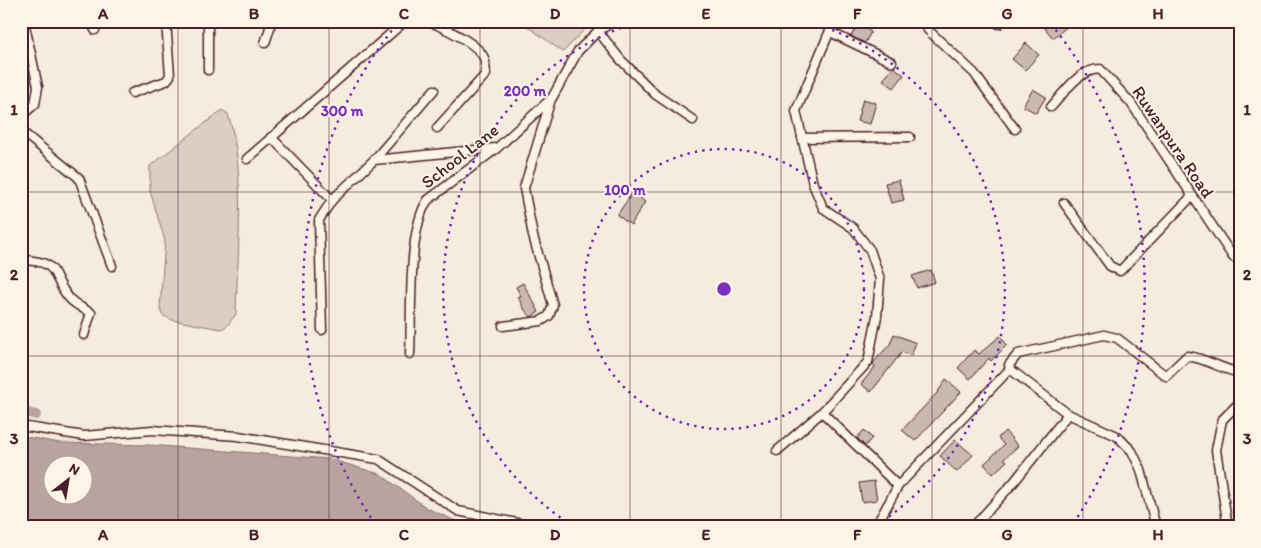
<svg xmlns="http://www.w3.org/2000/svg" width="1261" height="548" font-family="Itim,sans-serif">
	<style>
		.green { fill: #dbcec4; stroke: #927678 }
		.water { fill: #b8a39e; stroke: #8c6e70; fill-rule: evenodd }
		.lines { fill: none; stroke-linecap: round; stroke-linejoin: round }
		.canal { stroke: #b8a39e; stroke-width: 10 }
		.building { fill: #cab9b1; stroke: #4a1f2b }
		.minor-casing { stroke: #4a1f2b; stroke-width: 11 }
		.minor { stroke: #fcf5e5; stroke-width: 8 }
		.grid { fill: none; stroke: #4a1f2b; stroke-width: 1; stroke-opacity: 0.55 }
		.ring { fill: none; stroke: #7b2cbf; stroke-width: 2.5; stroke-dasharray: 2.5 5 }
		.labels { text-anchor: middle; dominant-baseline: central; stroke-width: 4; stroke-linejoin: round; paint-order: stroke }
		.street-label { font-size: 18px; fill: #4a1f2b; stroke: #fcf5e5 }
		.centre { fill: #7b2cbf; stroke: #fcf5e5; stroke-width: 2.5 }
		.ring-label { font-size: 15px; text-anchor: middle; font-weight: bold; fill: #7b2cbf; stroke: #fcf5e5; stroke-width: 4; stroke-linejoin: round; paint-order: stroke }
		.neatline { fill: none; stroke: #4a1f2b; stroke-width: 2 }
		.grid-label { font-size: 16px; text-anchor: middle; font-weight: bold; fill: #4a1f2b }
	</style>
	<rect width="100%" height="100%" fill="#f5ecde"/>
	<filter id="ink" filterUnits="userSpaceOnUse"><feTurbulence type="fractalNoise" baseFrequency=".02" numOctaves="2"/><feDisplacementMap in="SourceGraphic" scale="10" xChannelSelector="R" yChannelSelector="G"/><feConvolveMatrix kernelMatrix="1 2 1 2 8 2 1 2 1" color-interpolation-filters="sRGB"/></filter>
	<g filter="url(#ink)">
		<g class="green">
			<path d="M520,21H593L563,52Z"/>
			<path d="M222,110L228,114C247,171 237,253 236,314L227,326L221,329L172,320L162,315L160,308L165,241L150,191V166Z"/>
		</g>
		<path class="water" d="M21,436L60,443L149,445L330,459L380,474L427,508L469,527H21ZM52,466H82V496H52Z"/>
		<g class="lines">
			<path class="canal" d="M21,411L36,415"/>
		</g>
		<g class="building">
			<path d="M1039,21H1065L1068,26L1053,38Z"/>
			<path d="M858,24L871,32L865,43L851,36Z"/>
			<path d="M1026,43L1039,55L1025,70L1012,59Z"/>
			<path d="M894,67L904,75L894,88L883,80Z"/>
			<path d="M1033,89L1046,97L1036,113L1023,106Z"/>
			<path d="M863,99L876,103L870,124L857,121Z"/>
			<path d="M899,180L904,200L891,203L885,183Z"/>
			<path d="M633,192L645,202L631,225L617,215Z"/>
			<path d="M931,270L935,282L917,288L912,276Z"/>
			<path d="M523,283L539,312L531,317L524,309L518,297L521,296L516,287Z"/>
			<path d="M894,334L916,343L911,356L902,352L871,392L861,384L875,367L873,363L890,344Z"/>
			<path d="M1000,336L1007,345L991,361L989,358L970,379L958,368L974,350L979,354Z"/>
			<path d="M946,379L961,392L915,441L902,430L938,392Z"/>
			<path d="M864,430L872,438L865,446L857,438Z"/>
			<path d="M1005,431L1018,446L1004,459L1007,461L993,474L984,464L1004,445L998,438Z"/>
			<path d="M955,440L973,455L957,472L940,456Z"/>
			<path d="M874,481L877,500L862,502L859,483Z"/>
		</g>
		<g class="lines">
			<defs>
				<g id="minor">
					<path d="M91,21L95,30"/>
					<path d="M429,21C444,28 478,43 484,58C486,63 485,69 486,74L437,128"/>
					<path d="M834,21L796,111L813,184L823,208L853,228L870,250L880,279L877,316L868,362L822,412L898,486L877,524L873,527"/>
					<path d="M924,21L928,30L974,73L1015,129"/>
					<path d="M996,21L999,24"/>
					<path d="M598,31L620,59L656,95L693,120"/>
					<path d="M830,32L892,62"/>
					<path d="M265,43L270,28L268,21"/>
					<path d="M208,70V21"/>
					<path d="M132,93L166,81L170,76L166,21"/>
					<path d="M1051,107C1065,92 1078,70 1100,69L1131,103L1233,257L1240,261"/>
					<path d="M21,116L35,104L38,87L24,21"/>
					<path d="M21,131L79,178L112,266"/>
					<path d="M271,137L332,200"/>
					<path d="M802,138L910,137"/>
					<path d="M247,159L405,21"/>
					<path d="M374,160L496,148"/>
					<path d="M1064,203L1110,266L1120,271L1192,196"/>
					<path d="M21,260C62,261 49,274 69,298C74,304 84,309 91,313L84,335"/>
					<path d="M503,326L541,321L549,316L553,305L533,236L524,188L551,99"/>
					<path d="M322,330L319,220L332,200L374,160L434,90"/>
					<path d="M410,354C412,317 407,229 428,200L497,148L552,98L578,51L598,31L614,21"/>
					<path d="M21,426L84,436L152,430L238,436L378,459L458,511L537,527"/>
					<path d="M777,451L822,412"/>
					<path d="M898,486L1010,369"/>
					<path d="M973,527L1014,482L1068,414"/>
					<path d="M1156,527L1141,470L1132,451L1117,436L1068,414L1010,369L1009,365L1018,354L1104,335L1117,338L1166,376L1187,356C1205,358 1221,369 1240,373"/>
					<path d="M1228,527L1216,450L1222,420L1240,402"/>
				</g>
			</defs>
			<use href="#minor" class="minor-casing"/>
			<use href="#minor" class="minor"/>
		</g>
	</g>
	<path class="grid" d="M178,21V527M329,21V527M480,21V527M630,21V527M781,21V527M932,21V527M1083,21V527M21,192H1240M21,356H1240"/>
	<g class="ring">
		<circle cx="724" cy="289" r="140"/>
		<path d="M573 526A281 281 0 0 1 637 22M811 22A281 281 0 0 1 875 526"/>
		<path d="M375 524A421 421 0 0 1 397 24M1051 24A421 421 0 0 1 1073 524"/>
	</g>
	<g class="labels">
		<g class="street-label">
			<text transform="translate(1173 142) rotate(56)">Ruwanpura Road</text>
			<text transform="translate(460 156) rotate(-38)">School Lane</text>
		</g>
	</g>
	<circle cx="724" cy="289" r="8" class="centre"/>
	<g class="ring-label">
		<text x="525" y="96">200 m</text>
		<text x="342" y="116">300 m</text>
		<text x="625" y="195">100 m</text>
	</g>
	<rect width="1261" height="548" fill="none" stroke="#fcf5e5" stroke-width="55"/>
	<g transform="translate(68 480) rotate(31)"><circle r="24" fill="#fcf5e5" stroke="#b59f9b"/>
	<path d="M0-4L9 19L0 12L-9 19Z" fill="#4a1f2b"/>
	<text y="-8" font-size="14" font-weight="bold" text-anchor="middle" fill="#4a1f2b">N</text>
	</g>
	<rect x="28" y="28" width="1206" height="492" class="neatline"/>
	<g class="grid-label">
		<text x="103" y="19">A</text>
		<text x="254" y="19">B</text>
		<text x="404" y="19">C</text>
		<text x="555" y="19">D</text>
		<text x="706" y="19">E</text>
		<text x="857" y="19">F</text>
		<text x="1007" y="19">G</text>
		<text x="1158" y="19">H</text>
		<text x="14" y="115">1</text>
		<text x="1247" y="115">1</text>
		<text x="14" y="280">2</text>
		<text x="1247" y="280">2</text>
		<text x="14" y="444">3</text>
		<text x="1247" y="444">3</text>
		<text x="103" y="540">A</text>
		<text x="254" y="540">B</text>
		<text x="404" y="540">C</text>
		<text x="555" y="540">D</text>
		<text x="706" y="540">E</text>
		<text x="857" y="540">F</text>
		<text x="1007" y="540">G</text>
		<text x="1158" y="540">H</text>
	</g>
</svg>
